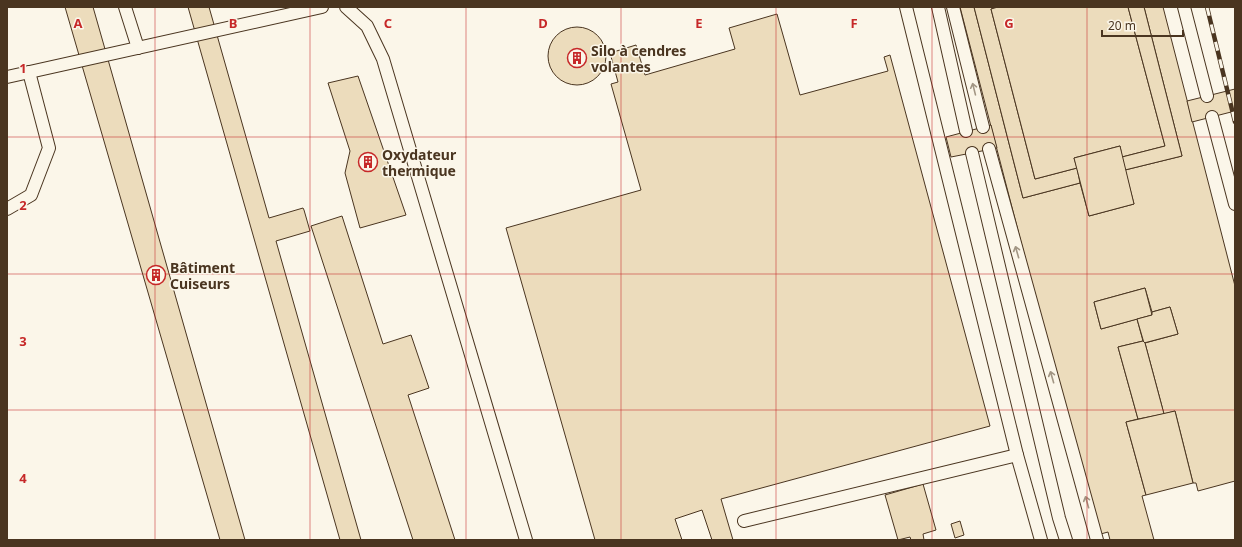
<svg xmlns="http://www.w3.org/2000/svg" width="1242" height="547" font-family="'Noto Sans',sans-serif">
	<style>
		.building { fill: #ecdcbc; stroke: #4a3520 }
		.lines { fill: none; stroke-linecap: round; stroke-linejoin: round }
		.service-casing { stroke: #4a3520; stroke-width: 14 }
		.service { stroke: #fbf6e9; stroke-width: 12 }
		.rail-casing { stroke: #4a3520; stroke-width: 4.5 }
		.rail { stroke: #fbf6e9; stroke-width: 3; stroke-dasharray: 9; stroke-linecap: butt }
		.oneway { stroke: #a29684 }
		.grid { fill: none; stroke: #c62828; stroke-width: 1; stroke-opacity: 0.55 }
		.labels { text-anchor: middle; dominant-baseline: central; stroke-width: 3; stroke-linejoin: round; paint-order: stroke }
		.poi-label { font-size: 14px; font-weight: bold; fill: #4a3520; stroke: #fbf6e9; text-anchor: start }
		.grid-label { font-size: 13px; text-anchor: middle; font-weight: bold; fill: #c62828; stroke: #fbf6e9; stroke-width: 3; stroke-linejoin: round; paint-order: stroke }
	</style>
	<rect width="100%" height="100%" fill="#fbf6e9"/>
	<g class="building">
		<path d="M65,7H93L245,540H220Z"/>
		<path d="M188,7H209L269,218L303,208L304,210L310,231L276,241L361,540H340Z"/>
		<path d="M960,7H974L1023,198L1080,183L1089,216L1134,204L1125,170L1182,156L1144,7H1163L1235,286V481L1198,491L1196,483H1193L1175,411L1164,414L1145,343L1178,334L1170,307L1152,312L1145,288L1094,302L1101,329L1137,319L1143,341L1118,347L1138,419L1126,422L1146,495L1142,496L1154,540H1110L1108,532L1097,535Z"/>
		<path d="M974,7H998L991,9L1035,179L1077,168L1080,183L1023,198Z"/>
		<path d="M998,7H1128L1165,146L1122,157L1120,146L1074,158L1077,168L1035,179L991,9Z"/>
		<path d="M1128,7H1144L1182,156L1125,170L1122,157L1165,146Z"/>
		<path d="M777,14L800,95L888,71L884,57L890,55L990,426L721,499L733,540H712L702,510L675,519L682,540H595L506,228L641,190L611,84L618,82L610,53L636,45L645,75L735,49L729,28Z"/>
		<circle cx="577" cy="56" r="29"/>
		<path d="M358,76L406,215L360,228L345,173L350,151L328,83Z"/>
		<path d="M1235,89V111L1192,122L1187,101Z"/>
		<path d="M991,125L997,148L951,157L946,137Z"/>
		<path d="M1120,146L1134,204L1089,216L1074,158Z"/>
		<path d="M342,216L383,344L411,335L429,388L408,395L455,540H413L311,226Z"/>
		<path d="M1145,288L1152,315L1101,329L1094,302Z"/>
		<path d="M1170,307L1178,334L1144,343L1137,319L1152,315V312Z"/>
		<path d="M1143,341L1145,343L1164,414L1138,419L1118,347Z"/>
		<path d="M1175,411L1193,483L1146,495L1126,422Z"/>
		<path d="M923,484L936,530L923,534L924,540H911L910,537L898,540L885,495Z"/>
		<path d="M960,521L964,535L955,538L951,524Z"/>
	</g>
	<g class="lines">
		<defs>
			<g id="service">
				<path d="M125,7L138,48"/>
				<path d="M346,7L367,26L383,59L526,540"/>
				<path d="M906,7L1017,455L1041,540"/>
				<path d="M938,7L966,131"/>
				<path d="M953,7L983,127"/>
				<path d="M1184,7L1207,96"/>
				<path d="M7,77L322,7"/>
				<path d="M1212,117L1235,204"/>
				<path d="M989,149L1097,540"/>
				<path d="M972,153L1059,518L1066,540"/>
				<path d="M7,209L31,195L49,148L29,72"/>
				<path d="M744,521L1017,455"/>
			</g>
		</defs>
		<use href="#service" class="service-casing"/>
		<use href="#service" class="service"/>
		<defs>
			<path id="rail" d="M1207,7L1235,122"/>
		</defs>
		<use href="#rail" class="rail-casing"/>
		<use href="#rail" class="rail"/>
	</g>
	<defs><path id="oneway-shaft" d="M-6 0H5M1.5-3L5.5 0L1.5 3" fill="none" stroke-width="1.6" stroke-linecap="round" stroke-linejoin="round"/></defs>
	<g class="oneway">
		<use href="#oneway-shaft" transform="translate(974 89) rotate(-104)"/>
		<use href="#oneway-shaft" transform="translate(1017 252) rotate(-106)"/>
		<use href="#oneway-shaft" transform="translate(1052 377) rotate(-106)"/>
		<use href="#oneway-shaft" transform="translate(1087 502) rotate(-106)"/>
	</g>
	<path class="grid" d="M155,7V540M310,7V540M466,7V540M621,7V540M776,7V540M932,7V540M1087,7V540M7,137H1235M7,274H1235M7,410H1235"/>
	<defs>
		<symbol id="building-ring" viewBox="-11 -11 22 22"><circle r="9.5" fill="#fbf6e9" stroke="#c62828" stroke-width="1.5"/><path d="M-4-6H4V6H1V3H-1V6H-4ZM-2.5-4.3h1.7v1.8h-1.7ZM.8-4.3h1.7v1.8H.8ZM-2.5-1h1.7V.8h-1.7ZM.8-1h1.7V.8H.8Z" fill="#c62828"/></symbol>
	</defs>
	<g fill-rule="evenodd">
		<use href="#building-ring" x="566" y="47" width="22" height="22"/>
		<use href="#building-ring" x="357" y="151" width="22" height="22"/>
		<use href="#building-ring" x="145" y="264" width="22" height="22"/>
	</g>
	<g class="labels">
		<g class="poi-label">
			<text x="591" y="50">Silo à cendres<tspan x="591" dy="16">volantes</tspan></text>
			<text x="382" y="154">Oxydateur<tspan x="382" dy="16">thermique</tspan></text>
			<text x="170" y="267">Bâtiment<tspan x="170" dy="16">Cuiseurs</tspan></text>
		</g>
	</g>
	<g class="grid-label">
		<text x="78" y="28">A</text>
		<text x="233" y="28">B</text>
		<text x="388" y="28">C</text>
		<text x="543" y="28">D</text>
		<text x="699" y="28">E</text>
		<text x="854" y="28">F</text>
		<text x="1009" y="28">G</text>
		<text x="23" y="73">1</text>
		<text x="23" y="210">2</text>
		<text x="23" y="346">3</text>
		<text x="23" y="483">4</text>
	</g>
	<rect width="1242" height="547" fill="none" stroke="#4a3520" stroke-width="16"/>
	<path d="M1102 30v6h81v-6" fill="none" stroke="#4a3520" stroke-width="2"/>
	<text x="1108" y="30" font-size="12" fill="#4a3520" stroke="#fbf6e9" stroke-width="3" paint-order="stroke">20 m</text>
</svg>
